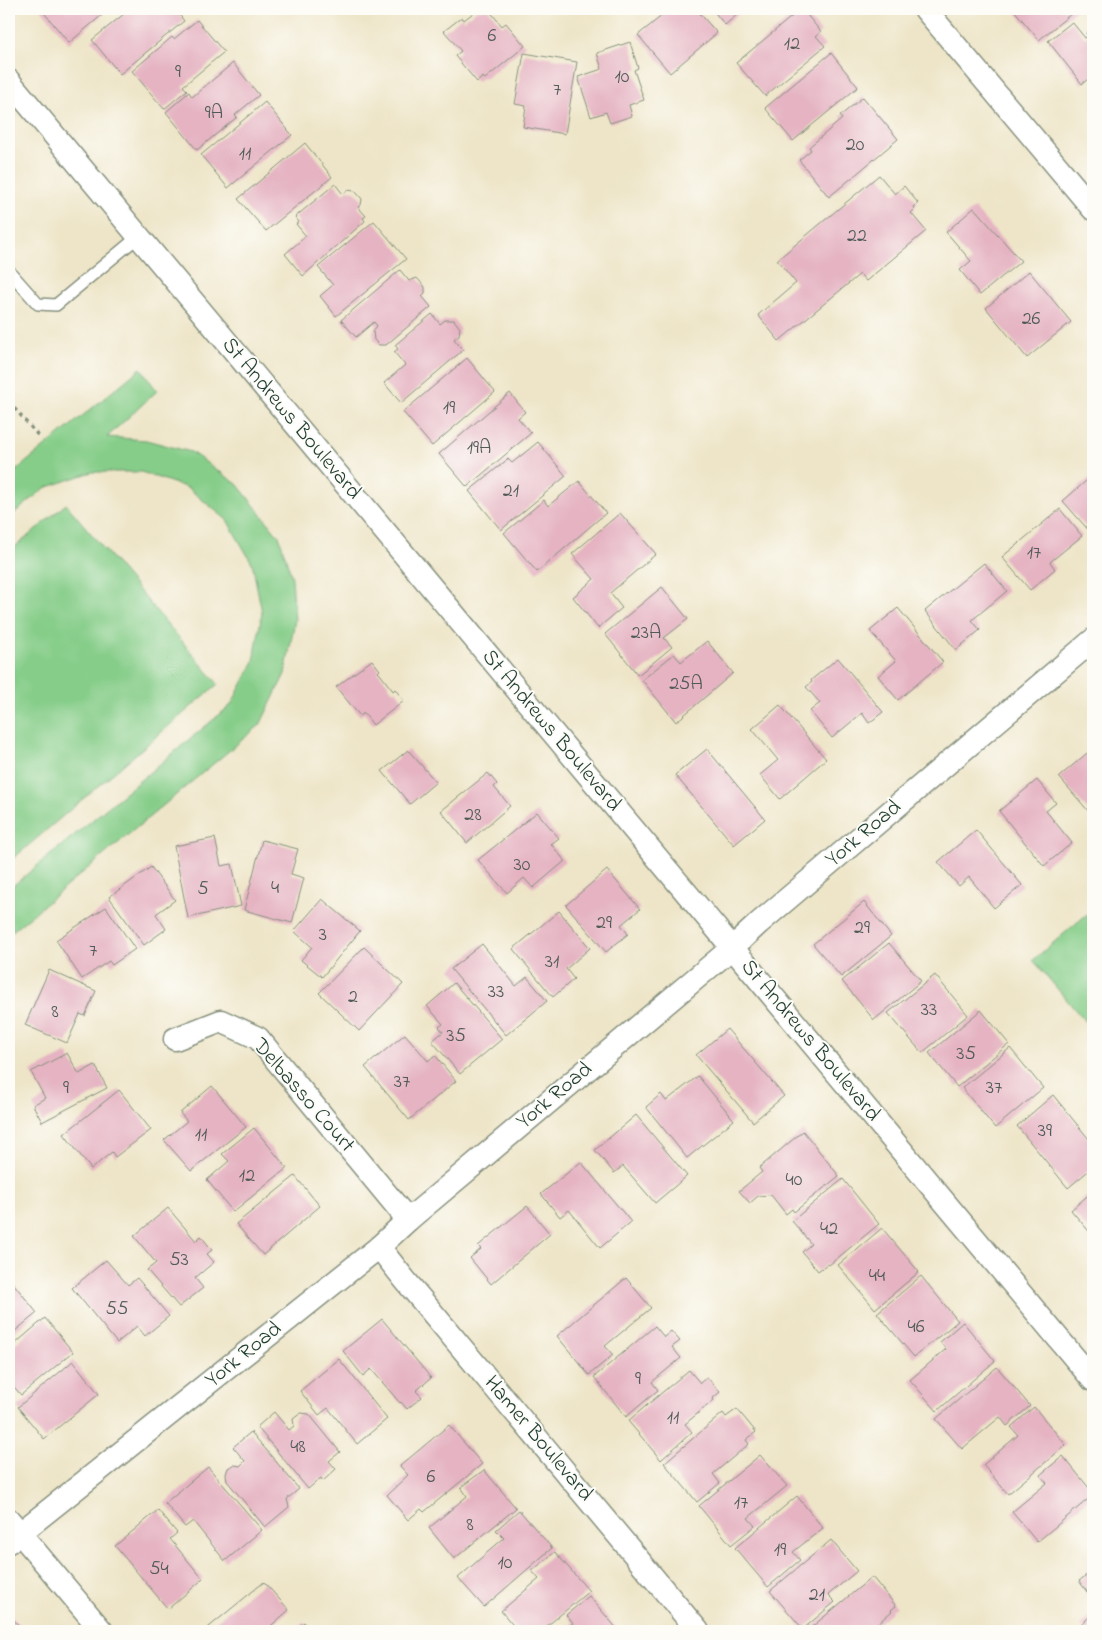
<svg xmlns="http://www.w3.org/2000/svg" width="1102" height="1640" font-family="'Indie Flower',sans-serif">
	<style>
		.green { fill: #86cd89; stroke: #52855e }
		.building { fill: #e5b3c2 }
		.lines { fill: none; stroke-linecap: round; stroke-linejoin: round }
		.lane-casing { stroke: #86917e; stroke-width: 14 }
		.street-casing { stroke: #86917e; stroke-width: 25 }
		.path { stroke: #86917e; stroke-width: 3; stroke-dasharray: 4 4; stroke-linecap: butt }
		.lane { stroke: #fff; stroke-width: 11 }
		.street { stroke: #fff; stroke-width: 22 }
		.labels { text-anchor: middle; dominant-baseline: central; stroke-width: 4; stroke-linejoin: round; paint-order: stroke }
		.number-label { font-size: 20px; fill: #505a58 }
		.street-label { font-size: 22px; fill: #1f3d34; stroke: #fdfcf7 }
	</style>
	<rect width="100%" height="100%" fill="#fdfcf7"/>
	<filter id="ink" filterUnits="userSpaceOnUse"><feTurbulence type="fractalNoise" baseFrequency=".02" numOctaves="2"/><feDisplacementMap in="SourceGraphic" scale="10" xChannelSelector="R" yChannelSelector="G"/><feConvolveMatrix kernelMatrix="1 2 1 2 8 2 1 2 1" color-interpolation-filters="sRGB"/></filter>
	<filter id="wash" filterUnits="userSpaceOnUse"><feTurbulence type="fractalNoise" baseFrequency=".0096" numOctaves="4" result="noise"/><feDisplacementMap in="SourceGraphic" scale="20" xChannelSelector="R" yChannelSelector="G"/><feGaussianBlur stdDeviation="1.12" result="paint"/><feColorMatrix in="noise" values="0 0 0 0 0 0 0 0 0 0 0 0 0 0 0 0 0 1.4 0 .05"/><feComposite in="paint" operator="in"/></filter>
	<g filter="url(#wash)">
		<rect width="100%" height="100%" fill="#eee5c8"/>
		<g class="green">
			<path d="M141,368L157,391L107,437L146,440L191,452L237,484L279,536L292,578L295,620L285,674L260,725L9,934V889L231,705L254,661L262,612L252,563L227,520L188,488L141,472H92L45,488L9,518V476Z"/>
			<path d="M66,504L218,684L9,862V552Z"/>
			<path d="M1093,909V1031L1033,960Z"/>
		</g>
		<g id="blocks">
			<g class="building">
				<path d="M41,9H109L69,43Z"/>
				<path d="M130,9H175L184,21L120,74L92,40Z"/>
				<path d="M488,9L502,26L506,23L525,46L485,79L483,77L477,82L455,56L461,51L444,31L462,17L464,20L477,10Z"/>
				<path d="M661,9H696L717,33L670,73L638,35L664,14L660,10Z"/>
				<path d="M712,9H744L725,25Z"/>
				<path d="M1013,9H1077L1039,40Z"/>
				<path d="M803,10L821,32L816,36L825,46L765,96L736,63L796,13L798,14Z"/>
				<path d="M197,20L224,52L183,86L187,90L164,109L132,71L172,37L174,39Z"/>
				<path d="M1072,22L1085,38L1088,36L1086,33L1093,28V75L1082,84L1048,41Z"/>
				<path d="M630,42L638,68L634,70L644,100L629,105L632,116L610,123L606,112L591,117L578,77L602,69L597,53Z"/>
				<path d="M524,53L577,62L565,134L523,127L526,106L515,104Z"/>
				<path d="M831,53L858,87L793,141L765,108Z"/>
				<path d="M233,63L259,95L235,115L237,117L197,150L166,112L189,92L192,97Z"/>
				<path d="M863,97L898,139L829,197L799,160L811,150L809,147L842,119L840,116Z"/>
				<path d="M265,102L292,135L228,188L201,155Z"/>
				<path d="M305,143L332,177L266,231L238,199Z"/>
				<path d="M879,175L895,194L904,186L918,203L914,207L915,209L911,213L926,231L866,281L860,274L779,341L758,315L796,283L777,260Z"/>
				<path d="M335,184L343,194L348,190L355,191L362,199L361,205L358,207L366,216L363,218L365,221L303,276L285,254L306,236L296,224L299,222L295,217Z"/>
				<path d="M974,208L1021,261L980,295L960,270L971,261L946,232Z"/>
				<path d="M374,221L406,259L336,316L320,296L333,285L318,267Z"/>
				<path d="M400,270L409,281L417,278L425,287V293L422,296L431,307L386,345H379L374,340L373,331L377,326L374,322L356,337L341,320Z"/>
				<path d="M1029,271L1071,322L1027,358L986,308Z"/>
				<path d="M432,314L440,324L445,320H454L460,328L459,335L454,339L463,350L401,403L384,383L405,365L394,352L398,349L395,345Z"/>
				<path d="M467,358L495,392L432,446L403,412Z"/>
				<path d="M510,393L525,412L518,418L531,433L467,487L439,454Z"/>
				<path d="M538,442L566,476L501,530L469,491L508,459L512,463Z"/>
				<path d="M1093,475V530L1091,533L1063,501Z"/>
				<path d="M579,481L606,513L537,572L504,533L544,500L548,506Z"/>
				<path d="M1060,509L1082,536L1050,562L1055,569L1030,590L1002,557Z"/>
				<path d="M620,513L656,554L610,593L622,608L598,628L573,597L594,579L572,554Z"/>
				<path d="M984,563L1007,591L972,620L980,630L956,650L925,611Z"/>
				<path d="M662,587L688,619L664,638L672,647L638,675L605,634Z"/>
				<path d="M898,608L943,662L898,700L878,676L896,661L870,631Z"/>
				<path d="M707,641L733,673L676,722L642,680L674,654L681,662Z"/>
				<path d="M838,658L883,712L869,723L862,713L832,738L810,711L820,703L806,687L812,682L811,680Z"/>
				<path d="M372,660L380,670L378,672L380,674L393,691L395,689L404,701L373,725L364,713L360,716L336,687Z"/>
				<path d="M780,705L826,759L780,799L760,775L778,760L752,729Z"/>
				<path d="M1093,748V810L1090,813L1059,777Z"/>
				<path d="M707,749L765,819L734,845L675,775Z"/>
				<path d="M408,750L436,782L410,804L382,771Z"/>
				<path d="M488,773L497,784L494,787L510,806L467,843L441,811Z"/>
				<path d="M1037,780L1056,803L1046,811L1072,843L1044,866L999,811Z"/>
				<path d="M537,812L559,838L551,844L565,861L533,888L524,878L507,893L478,860Z"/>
				<path d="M976,830L1022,885L994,908L969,877L959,886L938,862Z"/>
				<path d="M215,838L221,866L232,864L241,906L188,918L174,846Z"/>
				<path d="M262,840L298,849L291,874L304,878L292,923L244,910Z"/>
				<path d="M151,867L175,900L156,914L166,929L144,945L109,897Z"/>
				<path d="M607,870L640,909L621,925L628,934L606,952L566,905Z"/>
				<path d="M322,899L360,931L322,977L301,960L312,947L294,931Z"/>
				<path d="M864,902L891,936L841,977L813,944Z"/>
				<path d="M106,907L135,949L112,965L109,961L82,979L56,940Z"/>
				<path d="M559,911L590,948L566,969L574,979L553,997L513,949Z"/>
				<path d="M889,943L921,981L874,1020L842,981Z"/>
				<path d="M482,944L516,986L527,977L547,1001L506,1035L451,969Z"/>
				<path d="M364,947L403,984L359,1031L319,993Z"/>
				<path d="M49,970L96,991L85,1016L80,1014L67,1043L25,1025Z"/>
				<path d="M935,975L968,1015L922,1053L888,1013Z"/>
				<path d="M454,983L502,1039L460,1074L432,1041L443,1032L439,1027L443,1024L427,1006Z"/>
				<path d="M981,1010L1009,1044L957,1087L929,1053Z"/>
				<path d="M727,1029L784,1096L753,1122L696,1055Z"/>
				<path d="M405,1034L428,1061L435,1055L456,1081L409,1120L365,1067Z"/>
				<path d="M1010,1048L1043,1088L995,1128L962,1088Z"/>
				<path d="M67,1053L79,1074L95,1065L107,1088L42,1122L33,1105L45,1098L31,1072Z"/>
				<path d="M698,1076L734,1120L687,1158L646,1107L661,1094L666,1101Z"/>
				<path d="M212,1086L246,1127L191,1171L164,1140L187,1121L180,1113Z"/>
				<path d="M119,1090L151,1130L115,1157L112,1152L91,1169L64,1134Z"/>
				<path d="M1053,1095L1093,1144V1167L1068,1188L1017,1126Z"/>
				<path d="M636,1115L687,1176L655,1203L623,1166L614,1173L595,1150Z"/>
				<path d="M254,1128L287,1168L233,1212L207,1180L229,1161L222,1154Z"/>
				<path d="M803,1131L839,1176L794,1212L792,1209L786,1214L771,1195L758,1196L750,1203L739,1191L762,1172L759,1168Z"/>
				<path d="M581,1162L631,1222L600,1248L569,1210L560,1217L541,1194Z"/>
				<path d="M295,1176L320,1206L263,1255L236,1224Z"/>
				<path d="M843,1179L879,1224L829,1265L827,1264L818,1271L802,1252L811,1244L792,1221Z"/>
				<path d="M1093,1191V1236L1071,1210Z"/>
				<path d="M527,1206L550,1234L491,1284L470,1258L481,1249L478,1246Z"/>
				<path d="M168,1208L196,1241L201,1236L212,1250L207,1254L214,1262L195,1278L203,1288L179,1307L147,1270L156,1263L134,1236Z"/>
				<path d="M882,1228L919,1272L875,1309L838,1265Z"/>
				<path d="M106,1260L128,1285L137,1278L169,1316L145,1336L137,1326L117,1343L72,1288Z"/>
				<path d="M921,1276L958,1321L914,1357L877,1313Z"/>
				<path d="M9,1278L37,1313L9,1336Z"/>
				<path d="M626,1278L651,1308L605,1346L613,1355L589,1375L557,1336Z"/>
				<path d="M45,1318L73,1352L21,1395L9,1381V1349Z"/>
				<path d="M382,1319L431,1378L416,1391L422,1397L407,1409L401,1402L400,1403L371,1369L363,1376L343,1351Z"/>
				<path d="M963,1322L995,1361L937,1411L910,1380L946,1349L940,1342Z"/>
				<path d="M655,1326L664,1337L671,1331L680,1341L672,1347L681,1358L652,1382L658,1390L626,1417L594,1377Z"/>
				<path d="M339,1359L387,1419L357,1444L328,1408L319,1415L300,1391Z"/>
				<path d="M73,1361L99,1394L44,1439L18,1407Z"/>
				<path d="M997,1367L1030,1406L1007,1426L1000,1417L962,1449L936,1419Z"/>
				<path d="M689,1370L700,1383L707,1377L720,1392L713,1398L714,1400L685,1424L692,1432L661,1460L628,1421Z"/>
				<path d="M1034,1407L1066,1445L1008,1494L983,1465L1018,1435L1011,1427Z"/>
				<path d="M737,1409L756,1432L746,1440L749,1444L713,1474L720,1483L697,1502L664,1463L723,1413L726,1417Z"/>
				<path d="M274,1412L289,1430L294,1426L293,1419L301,1413L309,1414L340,1452L329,1461L336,1469L323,1481L321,1478L308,1489L257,1427Z"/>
				<path d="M449,1425L482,1464L424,1512L421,1509L408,1520L387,1495L408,1475L400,1466Z"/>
				<path d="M251,1432L299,1489L287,1499L289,1507L265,1527L227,1481L226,1474L228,1468L234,1465L240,1466L245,1461L233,1447Z"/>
				<path d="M760,1455L787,1486L748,1518L755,1526L731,1545L699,1506Z"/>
				<path d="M1063,1456L1093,1493V1495L1037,1542L1012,1512L1047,1483L1040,1475Z"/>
				<path d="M208,1467L262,1530L225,1561L193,1521L185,1527L165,1503Z"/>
				<path d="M484,1470L516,1508L454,1559L429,1528L467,1496L461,1487Z"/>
				<path d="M797,1496L823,1528L793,1552L800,1560L768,1587L735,1548Z"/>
				<path d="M158,1510L177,1533L170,1539L203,1579L168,1609L115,1546Z"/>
				<path d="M519,1510L552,1548L484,1607L458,1578L504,1538L496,1530Z"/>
				<path d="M831,1540L857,1571L828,1595L835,1602L803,1629L770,1591Z"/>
				<path d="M555,1552L589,1591L541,1631H518L501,1611L539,1579L532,1571Z"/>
				<path d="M1093,1570V1600L1079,1581Z"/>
				<path d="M872,1577L896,1606L891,1610L892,1611L869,1631H807Z"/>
				<path d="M264,1582L289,1610L265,1631H204Z"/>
				<path d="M589,1596L619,1631H563L573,1623L566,1615Z"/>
				<path d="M1093,1614V1631H1086L1080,1625Z"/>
				<path d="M11,1617L24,1631H9V1619Z"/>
				<path d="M304,1622L311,1631H293Z"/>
			</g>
		</g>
	</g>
	<g filter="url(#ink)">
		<use href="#blocks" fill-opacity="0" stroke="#86917e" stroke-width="1"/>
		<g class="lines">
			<defs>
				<path id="lane" d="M9,271L38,304L56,305L139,236"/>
				<g id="street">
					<path d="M925,9L1093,209"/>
					<path d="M9,81L1093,1380"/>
					<path d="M175,1039L221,1021L258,1038L408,1220"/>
					<path d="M379,1247L405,1280L698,1631"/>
					<path d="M9,1520L102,1631"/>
					<path d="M9,1542L379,1247L408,1220L732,948L759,923L1093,640"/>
				</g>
			</defs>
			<use href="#lane" class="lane-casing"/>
			<use href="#street" class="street-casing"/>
			<path class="path" d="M9,402L40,438"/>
			<use href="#lane" class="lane"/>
			<use href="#street" class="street"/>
		</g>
	</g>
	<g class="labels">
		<g class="number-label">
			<text x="492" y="36">6</text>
			<text x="792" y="44">12</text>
			<text x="178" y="72">9</text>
			<text x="622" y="77">10</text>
			<text x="557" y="90">7</text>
			<text x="214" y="113">9A</text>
			<text x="855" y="145">20</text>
			<text x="245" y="154">11</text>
			<text x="857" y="236">22</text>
			<text x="1031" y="319">26</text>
			<text x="449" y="408">19</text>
			<text x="479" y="448">19A</text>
			<text x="511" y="491">21</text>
			<text x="1034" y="553">17</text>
			<text x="646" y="633">23A</text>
			<text x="686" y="684">25A</text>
			<text x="473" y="815">28</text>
			<text x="522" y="865">30</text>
			<text x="275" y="888">4</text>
			<text x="203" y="889">5</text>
			<text x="604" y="923">29</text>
			<text x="862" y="928">29</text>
			<text x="323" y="935">3</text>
			<text x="93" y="951">7</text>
			<text x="552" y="962">31</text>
			<text x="496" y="992">33</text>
			<text x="353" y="997">2</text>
			<text x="929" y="1010">33</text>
			<text x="55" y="1012">8</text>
			<text x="456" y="1036">35</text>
			<text x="966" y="1054">35</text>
			<text x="402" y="1082">37</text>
			<text x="66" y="1088">9</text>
			<text x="994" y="1088">37</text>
			<text x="1045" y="1131">39</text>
			<text x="201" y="1135">11</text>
			<text x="247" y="1176">12</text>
			<text x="794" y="1180">40</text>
			<text x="829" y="1229">42</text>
			<text x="179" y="1260">53</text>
			<text x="877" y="1276">44</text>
			<text x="117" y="1309">55</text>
			<text x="916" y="1327">46</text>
			<text x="638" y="1379">9</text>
			<text x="673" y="1418">11</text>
			<text x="298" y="1447">48</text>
			<text x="431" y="1477">6</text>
			<text x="741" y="1503">17</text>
			<text x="470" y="1525">8</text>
			<text x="780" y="1550">19</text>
			<text x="505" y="1563">10</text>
			<text x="159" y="1569">54</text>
			<text x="817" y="1595">21</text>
		</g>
		<g class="street-label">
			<text transform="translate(291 419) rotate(50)">St Andrews Boulevard</text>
			<text transform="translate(551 731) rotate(50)">St Andrews Boulevard</text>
			<text transform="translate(864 834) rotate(-40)">York Road</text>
			<text transform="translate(810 1041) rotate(50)">St Andrews Boulevard</text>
			<text transform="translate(303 1096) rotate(49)">Delbasso Court</text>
			<text transform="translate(555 1096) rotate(-40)">York Road</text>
			<text transform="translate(244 1355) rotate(-39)">York Road</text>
			<text transform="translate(538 1439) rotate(50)">Hamer Boulevard</text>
		</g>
	</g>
	<rect width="1102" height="1640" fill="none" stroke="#fdfcf7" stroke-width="30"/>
</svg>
